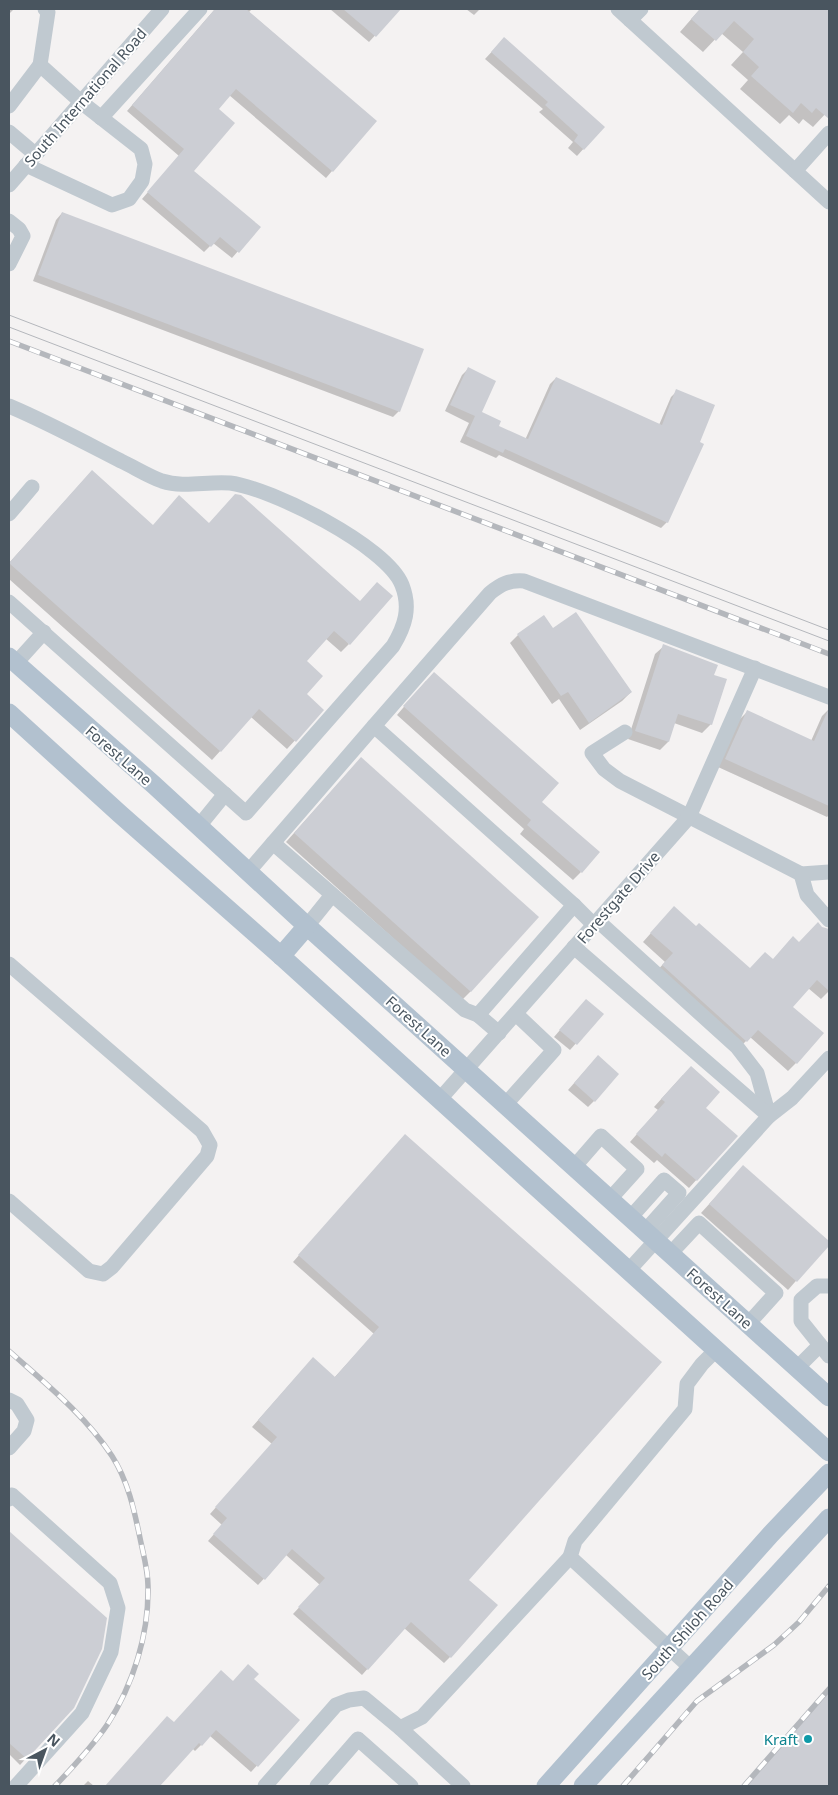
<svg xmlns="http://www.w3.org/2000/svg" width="838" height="1795" font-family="'Noto Sans',sans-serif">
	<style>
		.shadow { fill: #0003 }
		.building { fill: #ccced4 }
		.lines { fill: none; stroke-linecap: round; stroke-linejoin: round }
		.minor { stroke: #c0c9d0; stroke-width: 15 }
		.major { stroke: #b2c1cf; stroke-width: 19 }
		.tram { stroke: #b4b7bc; stroke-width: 1 }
		.rail-casing { stroke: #b4b7bc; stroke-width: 5.5 }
		.rail { stroke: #fff; stroke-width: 4; stroke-dasharray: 11; stroke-linecap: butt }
		.culture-dot { fill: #0f9aa8; stroke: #fff; stroke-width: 2 }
		.labels { text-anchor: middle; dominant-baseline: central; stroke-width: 4; stroke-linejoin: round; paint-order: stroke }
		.street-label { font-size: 15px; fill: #49555f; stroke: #fff }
		.culture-label { font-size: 15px; fill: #0d838f; stroke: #fff; text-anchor: end }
	</style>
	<rect width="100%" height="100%" fill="#f4f2f2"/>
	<g class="shadow">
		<path d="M9,9H14L9,14Z"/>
		<path d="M215,9H252L249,12L375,121L326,178L229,95L217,109L193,171L259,227L232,258L213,243L204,252L142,199L179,156L127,111Z"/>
		<path d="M330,9H399L369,42Z"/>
		<path d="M466,9H480L474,15Z"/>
		<path d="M700,9H829V110L813,127L803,119L799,124L789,115L780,124L740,89L748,80L731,65L743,52L721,33L703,52L680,32Z"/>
		<path d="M498,45L603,127L577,156L568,148L573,142L539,112L543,109L485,59Z"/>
		<path d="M62,213L399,411L393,417L33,281L56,220Z"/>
		<path d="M468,369L480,413L497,426L525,440L550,384L556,378L659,425L671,397L677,391L667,522L661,528L499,455L496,458L460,442L469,423L445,411L462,375Z"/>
		<path d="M92,471L153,526L209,524L227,504L349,644L341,652L325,638L305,661V694L323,710L287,749L251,717L212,760L9,579V563Z"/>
		<path d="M553,630L631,692L622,701L580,730L559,699L552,704L510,643L518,635Z"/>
		<path d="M664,646L713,675L711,724L702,733L674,723L668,742L660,750L628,739L655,654Z"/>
		<path d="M426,681L541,802L581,872L573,880L520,834L524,829L397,715Z"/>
		<path d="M829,709V815L827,817L718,767L739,720L747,712L811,741L822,716Z"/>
		<path d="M353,767L471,991L462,1000L286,842Z"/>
		<path d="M666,916L750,970L772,960L799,944L829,929V991L821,999L808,988L792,1007L796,1063L788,1071L750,1037L738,1049L654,974L665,962L643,942Z"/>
		<path d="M580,1007L602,1014L570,1050L554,1037Z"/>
		<path d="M592,1063L594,1101L588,1107L568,1090Z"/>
		<path d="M683,1075L704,1108L736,1136L689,1188L657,1160L654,1163L630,1142L658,1110L654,1107Z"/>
		<path d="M399,1142L467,1580L450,1657L444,1663L404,1628L362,1675L293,1614L320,1585L286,1555L258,1585L208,1541L222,1525L210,1514L272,1444L252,1427L307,1365L334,1378L374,1334L293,1262Z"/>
		<path d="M743,1167L829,1243L788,1290L701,1213Z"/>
		<path d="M9,1532L106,1618L73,1707L20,1765L9,1754Z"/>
		<path d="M253,1680L298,1720L251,1772L210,1736L195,1751L192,1748L159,1786H106L161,1724H174L233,1682Z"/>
		<path d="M829,1692V1786H746Z"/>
		<path d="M88,1781L94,1786H83Z"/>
	</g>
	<g class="building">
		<path d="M215,9H246L377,121L333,172L236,89L219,109L235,123L194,171L261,227L239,253L220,237L211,247L147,192L184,149L132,105Z"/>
		<path d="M343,9H401L376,37Z"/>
		<path d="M700,9H829V119L816,108L812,113L801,103L793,113L751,76L759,67L743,52L754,39L734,21L716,41L691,19Z"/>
		<path d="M504,37L605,127L584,150L574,141L578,135L545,105L548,102L491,52Z"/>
		<path d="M62,212L424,349L400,412L38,275Z"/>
		<path d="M468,367L496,381L482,412L501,421L499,426L528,439L556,377L662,425L676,389L715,405L700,442L704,444L668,523L505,449L503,453L466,436L475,416L450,405Z"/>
		<path d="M92,470L153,525L179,495L209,523L235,494L241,495L360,601L377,582L393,596L350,645L334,631L307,661L323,676L307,694L324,710L296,742L259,709L221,752L9,563Z"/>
		<path d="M576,612L632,692L589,723L568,692L561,696L517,634L544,615L553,628Z"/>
		<path d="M663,644L718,665L714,675L727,679L712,725L678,714L669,742L635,731Z"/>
		<path d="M434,672L559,783L542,802L600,852L582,873L527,825L531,820L403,706Z"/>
		<path d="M829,708V806L725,759L747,710L814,741Z"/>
		<path d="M361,757L539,917L471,992L294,833Z"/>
		<path d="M674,906L696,926L699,923L750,968L765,952L773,959L793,936L799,942L818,922L822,927L829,929V991L817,980L793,1007L824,1033L797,1064L758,1030L747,1042L662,965L673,953L650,933Z"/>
		<path d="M586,999L604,1014L577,1045L559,1030Z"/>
		<path d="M598,1055L619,1074L595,1102L574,1083Z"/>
		<path d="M691,1066L720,1092L706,1108L738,1136L697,1181L665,1153L662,1157L636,1134L665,1102L661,1099Z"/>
		<path d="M405,1134L662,1362L469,1580L498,1605L451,1658L411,1622L368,1670L298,1607L325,1578L292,1549L265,1580L213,1534L227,1518L215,1507L277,1437L258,1420L313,1357L335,1377L379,1327L298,1255Z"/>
		<path d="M743,1165L829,1241V1246L797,1282L709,1204Z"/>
		<path d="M9,1531L107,1618L102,1649L74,1708L27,1759L9,1743Z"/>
		<path d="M248,1664L259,1674L254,1679L300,1720L258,1767L216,1730L202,1746L199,1743L160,1786H105L167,1716L174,1722L221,1670L233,1681Z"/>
		<path d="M829,1691V1786H746Z"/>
	</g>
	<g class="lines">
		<g class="minor">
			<path d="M618,9L829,202"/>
			<path d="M630,20L641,9"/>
			<path d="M40,65L48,12L45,9"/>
			<path d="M9,106L40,65L81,102L141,149L145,164L142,181L129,199L112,205L26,165"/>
			<path d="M101,118L200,9"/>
			<path d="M9,132L35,154"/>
			<path d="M795,171L829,133"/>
			<path d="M9,185L162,9"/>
			<path d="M9,221L19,229L23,236L9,264"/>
			<path d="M9,406C47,422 84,442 121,461C134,467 148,476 162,481C184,488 207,481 230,483C271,488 387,546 402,585C411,608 405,626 393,646L246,813L9,602"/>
			<path d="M9,514L32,487"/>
			<path d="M16,663L44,632"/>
			<path d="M374,726L490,593C501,584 509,580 524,581L829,697"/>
			<path d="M625,732L592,753L604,769L620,781L801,874L829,872"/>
			<path d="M199,826L225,794"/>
			<path d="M273,843L465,1010L478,1015L499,1033"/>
			<path d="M248,872L374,726L574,905L594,925"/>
			<path d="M801,874L807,895L829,920"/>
			<path d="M598,921L737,1047L757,1073L769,1116L792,1098L829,1058"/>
			<path d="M307,926L332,895"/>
			<path d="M574,947L769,1116L629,1270"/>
			<path d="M9,964L202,1131L210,1145L207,1156L112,1267L103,1274L89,1271L9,1201"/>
			<path d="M478,1015L574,905"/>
			<path d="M440,1099L689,817L755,668"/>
			<path d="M505,1105L554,1050L516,1014"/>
			<path d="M574,1167L601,1136L637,1169L610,1199"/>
			<path d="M630,1218L664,1180L679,1193L645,1231"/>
			<path d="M670,1254L699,1223L776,1293L748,1324"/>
			<path d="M829,1286H817L801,1300V1321L829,1356"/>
			<path d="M797,1368L820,1345"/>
			<path d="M9,1400L17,1404L27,1420L24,1431L9,1448"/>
			<path d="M9,1499L12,1495L110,1583L118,1608L111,1652L82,1713L16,1786"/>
			<path d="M691,1668L570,1557L575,1541L685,1409L687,1384L702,1364L716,1350"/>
			<path d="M400,1728L422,1717L570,1557"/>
			<path d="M265,1786L336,1705L349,1700L364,1698L400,1728L463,1786"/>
			<path d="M317,1786L358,1739L411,1786"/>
		</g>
		<g class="major">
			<path d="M9,657L154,785L307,926L829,1397"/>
			<path d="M9,713L120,814L281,956L829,1452"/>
			<path d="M281,956L307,926"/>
			<path d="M546,1786L771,1534L829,1473"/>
			<path d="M583,1786L829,1518"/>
		</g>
		<g class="tram">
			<path d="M9,315L829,630"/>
			<path d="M9,327L829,641"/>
		</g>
		<defs>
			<g id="rail">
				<path d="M9,341L829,654"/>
				<path d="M9,1351C45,1383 85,1415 112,1456C128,1481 134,1509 140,1538C143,1553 148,1570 148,1586C149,1635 133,1685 107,1725C92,1747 73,1767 55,1786"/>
				<path d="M623,1786L697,1701L774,1645L799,1622L829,1586"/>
				<path d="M744,1786L829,1689"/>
			</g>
		</defs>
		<use href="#rail" class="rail-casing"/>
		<use href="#rail" class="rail"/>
	</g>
	<circle class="culture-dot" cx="808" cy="1739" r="5"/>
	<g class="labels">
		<g class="street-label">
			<text transform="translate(85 97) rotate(-49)">South International Road</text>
			<text transform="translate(119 755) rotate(41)">Forest Lane</text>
			<text transform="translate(618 897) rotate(-49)">Forestgate Drive</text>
			<text transform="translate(419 1026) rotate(42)">Forest Lane</text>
			<text transform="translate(720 1298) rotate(42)">Forest Lane</text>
			<text transform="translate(687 1629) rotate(-48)">South Shiloh Road</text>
		</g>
		<g class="culture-label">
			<text x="798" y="1739">Kraft</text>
		</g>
	</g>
	<rect width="838" height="1795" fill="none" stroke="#49555f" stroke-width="20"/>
	<g transform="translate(45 1750) rotate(41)" stroke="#ffffff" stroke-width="4" paint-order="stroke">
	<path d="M0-4L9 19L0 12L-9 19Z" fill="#49555f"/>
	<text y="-8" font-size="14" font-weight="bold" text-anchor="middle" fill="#49555f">N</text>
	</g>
</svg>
